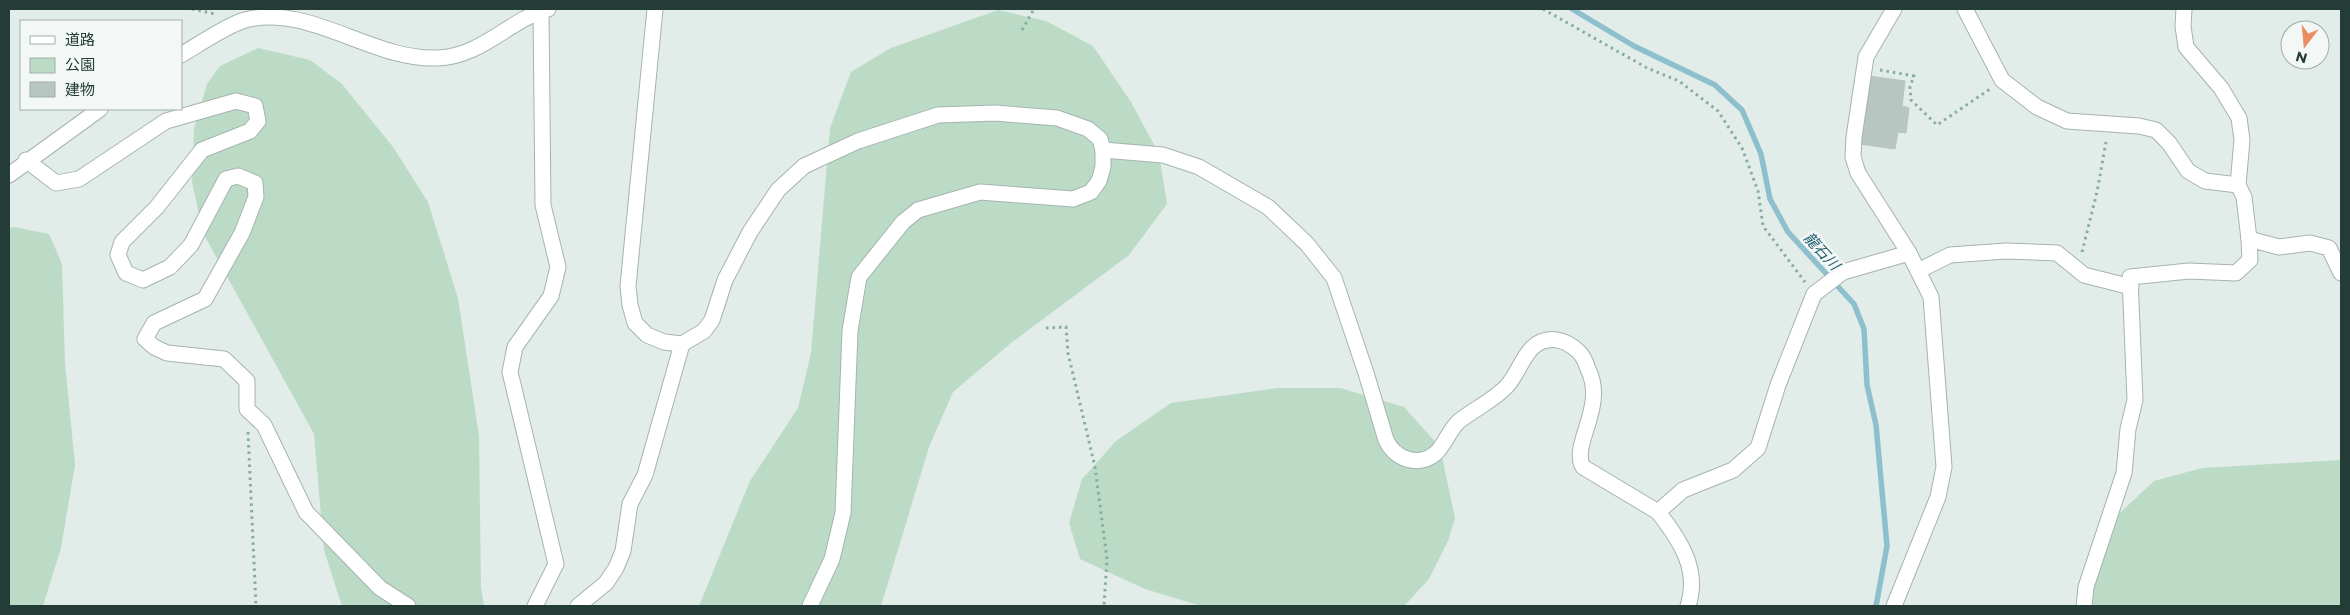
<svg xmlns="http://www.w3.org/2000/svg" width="2350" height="615" font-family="Montserrat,'Noto Sans JP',sans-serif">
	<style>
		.green { fill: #bcdbc7 }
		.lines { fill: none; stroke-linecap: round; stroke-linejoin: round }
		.stream { stroke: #8dbfcd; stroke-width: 5.5 }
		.building { fill: #b8c6c1; stroke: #b5c5bf }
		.minor-casing { stroke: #a5b4af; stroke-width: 17 }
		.path { stroke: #85ada4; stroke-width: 3; stroke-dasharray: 2.5 4; stroke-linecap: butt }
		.minor { stroke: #fff; stroke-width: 15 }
		.labels { text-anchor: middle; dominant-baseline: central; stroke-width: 5; stroke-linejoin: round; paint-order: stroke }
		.water-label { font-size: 15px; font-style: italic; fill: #216074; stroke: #f3f8f6 }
	</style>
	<rect width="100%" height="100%" fill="#e2ece8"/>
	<g class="green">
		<path d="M998,10L1046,21L1093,46L1131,102L1159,154L1167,204L1129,255L1011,343L953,392L929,447L881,606H699L750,481L798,408L811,353L830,128L851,72L891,48Z"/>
		<path d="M258,48L310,60L342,84L393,147L428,202L458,298L479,436L481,587L484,606H342L341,603L324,550L314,434L203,233L192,182L194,128L207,84L220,66Z"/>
		<path d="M14,227L49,234L62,264L65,363L75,465L61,548L43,606H9V228Z"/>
		<path d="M1278,388H1340L1404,407L1440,447L1455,518L1448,541L1429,579L1404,606H1201L1145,589L1080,559L1069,523L1082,479L1116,441L1171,403Z"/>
		<path d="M2341,460V606H2077V590L2105,527L2154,481L2202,468Z"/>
	</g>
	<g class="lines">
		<path class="stream" d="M1572,9L1634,46L1715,85L1742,110L1761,154L1770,199L1788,232L1854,304L1864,329L1867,385L1876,425L1887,546L1876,606"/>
	</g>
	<path class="building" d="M1869,76L1905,81L1902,106L1909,108L1906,133L1898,132L1895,149L1859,144Z"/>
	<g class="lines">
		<defs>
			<g id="minor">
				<path d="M655,9L628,286L630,305L635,323L647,335L664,342L682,344L704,331L712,320L725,280L750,232L778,190L804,166L858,141L938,115L995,113L1057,118L1088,129L1100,139L1103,150V167L1099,181L1091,192L1073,199L980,192L918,210L903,222L859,277L850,331L843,513L832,559L810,606"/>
				<path d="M1965,9L2002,80L2037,107L2067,121L2139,126L2156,130L2169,143L2188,171L2205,181L2238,185L2244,197L2249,239"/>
				<path d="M2184,9L2183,26L2186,47L2221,88L2239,118L2242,140L2238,185"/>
				<path d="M181,55C198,45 227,25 245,20C309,3 373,61 437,58C481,57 509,20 548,9"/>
				<path d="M1103,150L1163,155L1199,167L1268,207L1307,244L1334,278L1366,373L1386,440C1395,459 1418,468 1436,453C1445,444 1449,431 1458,422C1474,409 1493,401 1507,386C1517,375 1522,358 1532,348C1547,334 1566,339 1579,352C1584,357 1586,363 1588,369C1607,407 1570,445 1583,467L1658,512"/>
				<path d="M26,160L56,183L79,179L166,121L236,101L255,106L258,121L250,131L202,150L157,207L122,242L118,255L126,273L143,280L170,267L191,245L226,179L238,176L255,183L256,197L242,233L205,299L154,323L145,339L154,347L167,353L224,359L247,381V409L264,425L306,512L380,588L408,606"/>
				<path d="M9,175L100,109"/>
				<path d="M1918,271L1950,255L2006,251L2057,253L2084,275L2131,287"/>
				<path d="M535,606L556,564L510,372L515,347L551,296L558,267L543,205L541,11"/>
				<path d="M578,606L606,583L616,568L623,551L630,504L645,475L682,344"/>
				<path d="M1688,606C1700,570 1680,540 1658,512L1683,490L1733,470L1758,448L1778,385L1814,294L1843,272L1909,253"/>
				<path d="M1894,606L1938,497L1944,467L1931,297L1909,253L1858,173L1853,157L1854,137L1866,57L1894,9"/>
				<path d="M2084,606L2086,587L2124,473L2128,429L2135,400L2130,277L2189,271L2236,273L2250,260L2249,239L2279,247L2310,243L2329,248L2341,273"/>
			</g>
		</defs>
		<use href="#minor" class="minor-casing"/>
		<g class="path">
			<path d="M192,9L215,14"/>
			<path d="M1543,9L1647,68L1679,81L1718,111L1742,148L1758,191L1763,226L1805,282"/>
			<path d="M1022,30L1034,9"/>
			<path d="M1880,70L1914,76L1910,87L1911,100L1937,125L1990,89"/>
			<path d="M2082,252L2097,192L2106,142"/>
			<path d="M1046,328L1066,327L1068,353L1095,467L1107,559L1104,606"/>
			<path d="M248,432L256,606"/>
		</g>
		<use href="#minor" class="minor"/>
	</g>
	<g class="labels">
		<g class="water-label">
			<text transform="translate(1822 251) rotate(47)">龍石川</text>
		</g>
	</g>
	<rect width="2350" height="615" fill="none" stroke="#233c37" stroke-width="20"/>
	<rect x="20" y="20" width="162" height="90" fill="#f3f8f6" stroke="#a0adaa"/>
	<rect x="30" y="36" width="25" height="8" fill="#ffffff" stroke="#a0adaa"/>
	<text x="65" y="45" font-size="15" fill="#233c37">道路</text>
	<rect x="30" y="58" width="25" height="15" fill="#bcdbc7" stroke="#a0adaa"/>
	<text x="65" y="70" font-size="15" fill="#233c37">公園</text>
	<rect x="30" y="82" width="25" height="15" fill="#b8c6c1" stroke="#a0adaa"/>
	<text x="65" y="95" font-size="15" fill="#233c37">建物</text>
	<g transform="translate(2305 45) rotate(196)"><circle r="24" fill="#f3f8f6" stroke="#a0adaa"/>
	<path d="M0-4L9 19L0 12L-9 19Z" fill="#ea8e62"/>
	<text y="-8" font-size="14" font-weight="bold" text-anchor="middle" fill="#233c37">N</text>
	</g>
</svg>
